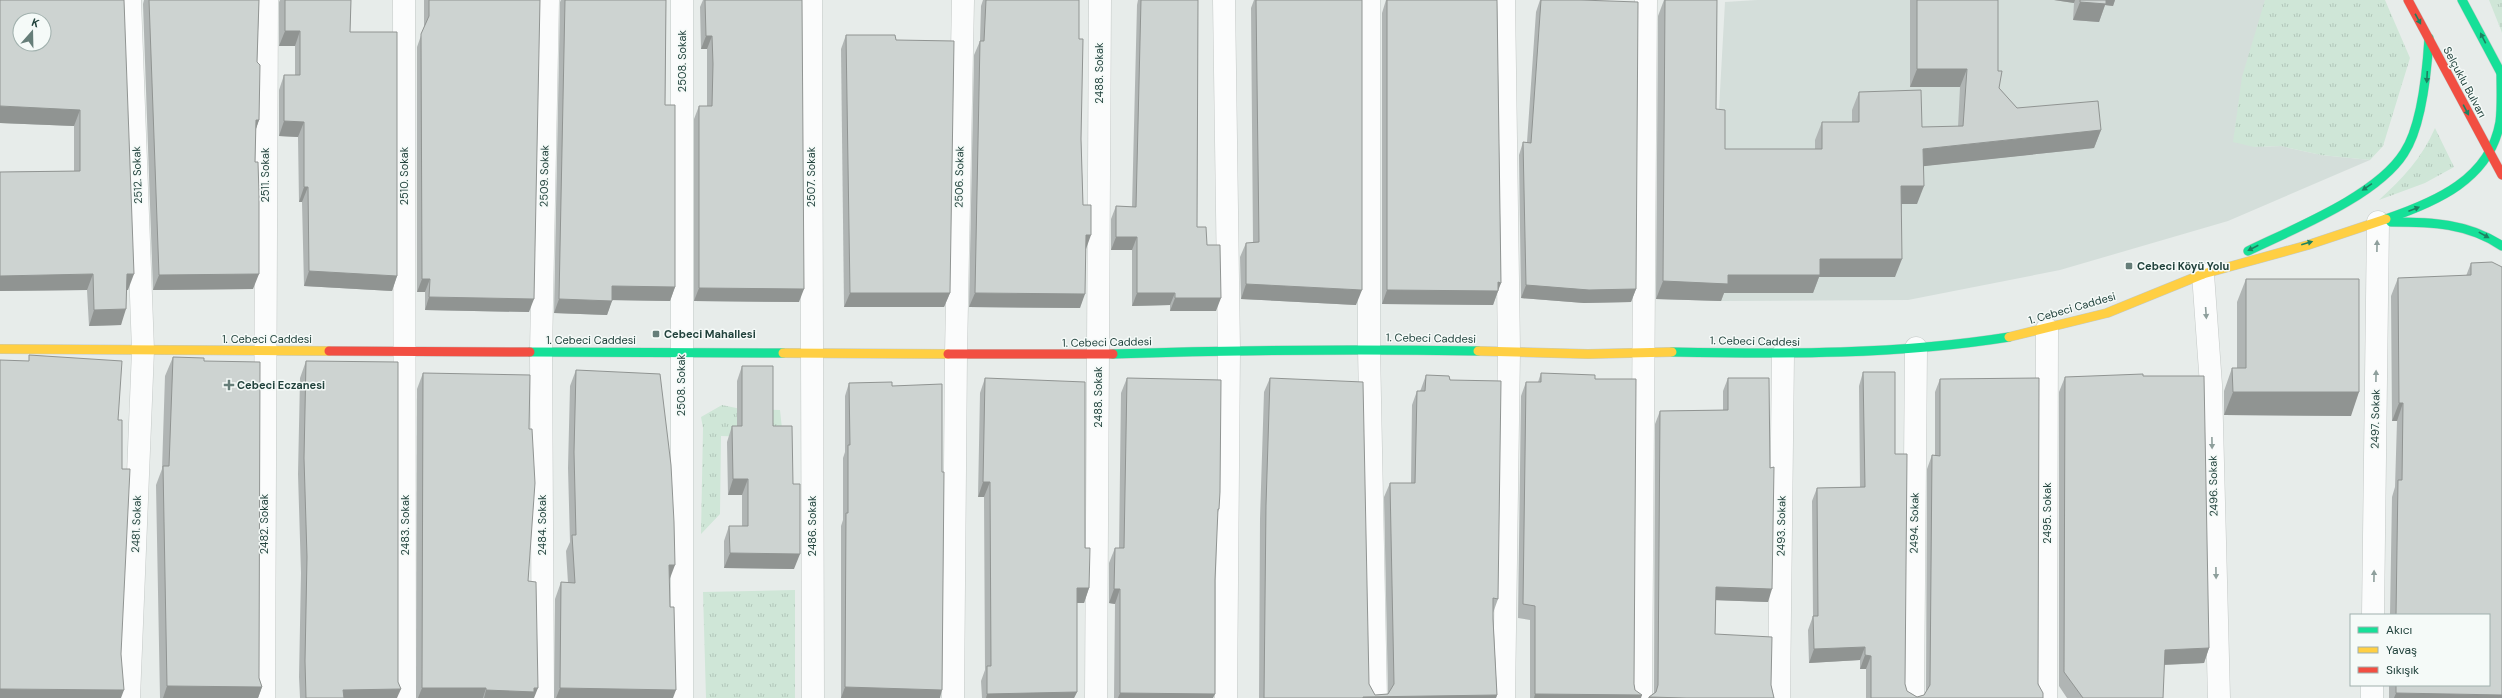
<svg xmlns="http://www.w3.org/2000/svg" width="2502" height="698" font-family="'DM Sans',sans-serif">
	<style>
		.built { fill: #d4deda }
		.grass { fill: url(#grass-tufts) }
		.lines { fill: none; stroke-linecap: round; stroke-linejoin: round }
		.street-casing { stroke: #c4c9c7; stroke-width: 23 }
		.fast-casing { stroke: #c2cac7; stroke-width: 10 }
		.slow-casing { stroke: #c2cac7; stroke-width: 10 }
		.jam-casing { stroke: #c2cac7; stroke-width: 10 }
		.street { stroke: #fbfcfc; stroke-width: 22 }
		.fast { stroke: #16e098; stroke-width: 9 }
		.slow { stroke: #ffcf43; stroke-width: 9 }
		.jam { stroke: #f24e42; stroke-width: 9 }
		.wall { fill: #b0b5b4 }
		.shaded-wall { fill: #909492 }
		.building { fill: #cdd3d1; stroke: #909492; fill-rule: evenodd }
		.oneway { fill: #1d8161 }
		.oneway2 { fill: #8e9f9c }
		.poi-dot { fill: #667e79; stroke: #f5faf8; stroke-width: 1.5 }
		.labels { text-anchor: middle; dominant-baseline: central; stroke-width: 3; stroke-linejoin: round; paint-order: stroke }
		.street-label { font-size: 11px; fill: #21423c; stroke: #f5faf8 }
		.poi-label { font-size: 11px; font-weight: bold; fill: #21423c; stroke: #f5faf8; text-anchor: start }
	</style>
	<defs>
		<pattern id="grass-tufts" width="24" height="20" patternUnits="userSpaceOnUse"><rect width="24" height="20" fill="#cfe6d7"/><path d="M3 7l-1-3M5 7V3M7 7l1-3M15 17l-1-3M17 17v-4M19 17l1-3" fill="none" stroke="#b1c6b9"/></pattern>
	</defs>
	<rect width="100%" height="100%" fill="#e7ecea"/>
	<path class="built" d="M1757,0H2265L2254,147L2281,146L2321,155L2370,160L2228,221L2060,270L1908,300L1721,301L1723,271L1718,127L1725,2Z"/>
	<g class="grass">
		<path d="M2265,0H2385L2410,58L2383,146L2370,160L2321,155L2281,146L2254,147L2233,142L2242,77Z"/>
		<path d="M2489,0H2502V33L2501,30Z"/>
		<path d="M2435,128L2454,167L2425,183L2379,200C2403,178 2422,158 2435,128Z"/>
		<path d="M722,405L741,409L780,410L783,438L721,436L720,514L701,534L703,428L701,417Z"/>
		<path d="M795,590V698H706L703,592Z"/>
	</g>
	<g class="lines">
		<defs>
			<g id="street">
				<path d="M404,0L405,698"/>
				<path d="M811,0L813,698"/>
				<path d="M1224,0L1229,350L1226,698"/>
				<path d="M1369,0V349L1376,698"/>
				<path d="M2203,274L2211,385L2219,698"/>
				<path d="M2373,615L2378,222"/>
				<path d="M129,698L143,350L130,0"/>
				<path d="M264,698L267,0"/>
				<path d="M543,698L541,352L548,0"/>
				<path d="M682,698V0"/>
				<path d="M953,698L956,354L963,0"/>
				<path d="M1096,698L1100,0"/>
				<path d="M1504,698L1509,351L1504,0"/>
				<path d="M1641,698L1646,0"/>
				<path d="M1779,698L1783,354"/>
				<path d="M1913,698L1916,348"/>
				<path d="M2046,698L2047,329"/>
				<path d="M2372,698V685"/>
			</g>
			<g id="fast">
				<path d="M2462,0L2502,75"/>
				<path d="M2386,219C2436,202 2490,179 2500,122C2502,106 2501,89 2501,73"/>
				<path d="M2391,222C2431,222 2468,223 2502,246"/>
				<path d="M2248,251C2293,229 2377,196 2404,153C2422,126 2427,71 2429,38"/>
				<path d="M530,352L783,353"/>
				<path d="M1672,352C1784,354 1897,355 2009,337"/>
				<path d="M1113,354C1235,350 1356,349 1478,351"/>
			</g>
			<g id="slow">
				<path d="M2203,274L2308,245L2386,219"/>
				<path d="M2009,337L2107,313L2203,274"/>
				<path d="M0,349L329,351"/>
				<path d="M1478,351L1588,354L1672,352"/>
				<path d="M783,353L948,354"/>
			</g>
			<g id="jam">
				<path d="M2408,0L2502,175"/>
				<path d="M329,351L530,352"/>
				<path d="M948,354H1113"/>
			</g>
		</defs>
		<use href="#street" class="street-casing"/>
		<use href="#fast" class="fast-casing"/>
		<use href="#slow" class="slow-casing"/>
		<use href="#jam" class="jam-casing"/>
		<use href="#street" class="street"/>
		<use href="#fast" class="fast"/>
		<use href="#slow" class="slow"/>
		<use href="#jam" class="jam"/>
	</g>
	<g class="wall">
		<path d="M124,0L128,290H127L121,325L89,326L87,290L0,291V172L74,171V126L0,123Z"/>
		<path d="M144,0H259L257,62L259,120L255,131L253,289L153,290L143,4Z"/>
		<path d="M280,0H351L350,32L397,276L392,291L304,286L302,202H299L298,137L279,136V90L284,75H295V46H279V2Z"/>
		<path d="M424,0H540L529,312L425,310V292H417V47L424,27Z"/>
		<path d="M561,0H666L665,105L675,287L670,301L612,300L607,315L554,313L560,2Z"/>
		<path d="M703,0H802L799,302L694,301V119L699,106H707V49H701L700,7Z"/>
		<path d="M983,0H1079V39L1081,139L1083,205L1086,249L1080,308L969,307L974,55L980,41L981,6Z"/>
		<path d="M1138,0H1198L1197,227L1207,245L1216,311H1170V305L1132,306V250H1111V219L1116,206L1132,207L1137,5Z"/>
		<path d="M1254,0H1362L1356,305L1241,299L1240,257L1246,243H1253L1251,8Z"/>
		<path d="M1386,0H1497L1501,283L1498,289V291L1493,305L1382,304V13Z"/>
		<path d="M1540,0H1581L1636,289L1631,302L1584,303L1521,298L1519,155L1523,142H1527L1536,12Z"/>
		<path d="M1664,0H1717L1716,109L1725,149H1815V140L1822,122H1852V110L1859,92L1922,127H1958L1960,87H1910V0H1998V71L1999,88L2017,108L2101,130L2094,148L1923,166L1917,204H1902L1895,277H1819L1813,293H1724L1721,301L1656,299L1658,16Z"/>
		<path d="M2054,0H2115L2113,6L2105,5L2099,22L2073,20L2074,3Z"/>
		<path d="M846,35L896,40L950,293L944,307H844L841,49Z"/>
		<path d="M2471,263L2502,698H2389V685H2489V615H2390L2392,497L2395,487L2397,421H2392L2391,296L2398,278L2466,276Z"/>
		<path d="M2246,279L2351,416L2224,415V391L2232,368H2237V302Z"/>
		<path d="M173,357L204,361L259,678L262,687L258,698H160L156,485L162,469L165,376Z"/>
		<path d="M306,361L397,698H300L299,677L301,573L298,474L300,378Z"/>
		<path d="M742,366L773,426L793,484L794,569L724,568V541L729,526H742V495H728L727,442L732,426H737V381Z"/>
		<path d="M576,370L669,581L673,698H554L555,599L561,582L568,583L566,551L570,542L568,468L570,386Z"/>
		<path d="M1863,372L1895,454L1905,684L1907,691L1917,697L1924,695L1926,693L1927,469L1932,455H1935V392L1940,379L2043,698H1866V669H1860V660L1809,663L1808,630L1813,616L1812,501L1817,488L1860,487L1859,386Z"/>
		<path d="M423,373L528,581L534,698H416L417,389Z"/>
		<path d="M1541,373L1595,379L1634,684L1635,690L1641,698H1530V620L1518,618L1521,396L1526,382H1538Z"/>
		<path d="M1426,375L1450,380L1498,599L1493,613L1497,695L1496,698H1259L1260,519L1264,392L1270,378L1369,684L1375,695L1388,694V693L1384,497L1390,483H1411L1412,405L1417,391H1420L1421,389Z"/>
		<path d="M2143,376L2209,648L2204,663L2164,665L2163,698H2067L2059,686V392L2065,377Z"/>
		<path d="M985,378L1085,548L1089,588L1084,603H1077V692L1074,698H982L981,681L985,670L984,497H978L980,393Z"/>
		<path d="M1127,378L1219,509L1217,515L1215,580L1213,698H1114L1115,604L1109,603V563L1115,548H1119L1121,393Z"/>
		<path d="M1728,378L1768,602L1716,600L1715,634L1771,685L1774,698H1648L1649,697L1654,693L1655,424L1660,411L1723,410V391Z"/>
		<path d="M849,383L892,386L940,698H841V526L843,520V458L845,452V396Z"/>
	</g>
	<g class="shaded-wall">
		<path d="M2054,0H2075L2074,3Z"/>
		<path d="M2102,0H2115L2113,6L2105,5L2099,22L2073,20L2080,2Z"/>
		<path d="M285,31H300L295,46H279Z"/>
		<path d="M706,36H712L707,49H701Z"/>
		<path d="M1917,69H1967L1960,87H1910Z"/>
		<path d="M0,106L80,110L74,126L0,123Z"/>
		<path d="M256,120H259L254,135Z"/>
		<path d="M284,121L304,122L298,137L279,136Z"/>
		<path d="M2101,130L2094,148L1916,167L1923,149Z"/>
		<path d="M1901,186H1924L1917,204H1895Z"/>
		<path d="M304,187H308L302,202H299Z"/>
		<path d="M1086,235H1091L1086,249H1081Z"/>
		<path d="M1116,237H1137L1132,250H1111Z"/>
		<path d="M1820,259H1902L1895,277H1819L1813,293H1724L1721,301L1656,299L1663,281L1728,275Z"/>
		<path d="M309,271L397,276L392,291L304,286Z"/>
		<path d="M93,274L87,290L0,291V276Z"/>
		<path d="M127,274H134L128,290H121Z"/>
		<path d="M259,274L253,289L153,290L159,275Z"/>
		<path d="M422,279H430L425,292H417Z"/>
		<path d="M1498,282L1501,283L1498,291L1493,305L1382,304L1387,290Z"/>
		<path d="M1246,284L1362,290L1356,305L1241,299Z"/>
		<path d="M1526,285L1636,289L1631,302L1584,303L1521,298Z"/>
		<path d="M612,286L675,287L670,301L607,300Z"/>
		<path d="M699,288L804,289L799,302L694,301Z"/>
		<path d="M850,293H950L944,307H844Z"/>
		<path d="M975,293L1085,294L1080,308L969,307Z"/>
		<path d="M1137,293H1175L1170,305L1132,306Z"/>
		<path d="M429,297L534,299L529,312L425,310Z"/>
		<path d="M1175,298H1221L1216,311H1170Z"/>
		<path d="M559,299L612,301L607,315L554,313Z"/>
		<path d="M126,309L121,325L89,326L94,310Z"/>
		<path d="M2233,392H2359L2351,416L2224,415Z"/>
		<path d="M2399,403H2403L2397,421H2392Z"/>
		<path d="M733,479H748L742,495H728Z"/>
		<path d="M983,482H990L984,497H978Z"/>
		<path d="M730,553L800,554L794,569L724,568Z"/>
		<path d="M669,565H675L669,581Z"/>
		<path d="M1716,587L1772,589L1768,602L1711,600Z"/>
		<path d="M1077,588H1089L1084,603H1072Z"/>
		<path d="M1114,589H1120L1115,604L1109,603Z"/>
		<path d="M1865,647L1860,660L1809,663L1814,649Z"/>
		<path d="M2209,648L2204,663L2159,665L2165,650Z"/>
		<path d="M1865,655L1871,656L1866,669H1860Z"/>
		<path d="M167,686L262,687L258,698H163Z"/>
		<path d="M845,687L942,690L940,698H841Z"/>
		<path d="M422,688H486L483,698H418Z"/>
		<path d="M538,688L534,698H484L486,690Z"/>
		<path d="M560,688L676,690L673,698H556Z"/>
		<path d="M0,689L124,690L121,698H0Z"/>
		<path d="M401,689L397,698H341L343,690Z"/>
		<path d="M1077,692L1074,698H986L987,694Z"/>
		<path d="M1120,693L1215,694L1213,698H1118Z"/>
		<path d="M2396,693L2502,695V698H2394Z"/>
		<path d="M1535,694L1642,695L1641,698H1534Z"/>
		<path d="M1497,695L1496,698H1363V697Z"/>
		<path d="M1649,697L1686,698H1648Z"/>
	</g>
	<g class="building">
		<path d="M0,0H124L134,274H127L126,309L94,310L93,274L0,276V172L80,171V110L0,106ZM20,20H44V44H20Z"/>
		<path d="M149,0H259L257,62L260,65L259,120H256L255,162H258L259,194V274L159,275Z"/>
		<path d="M285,0H351L350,32H397V276L309,271L308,187H304V122L284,121V75H300V31H285Z"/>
		<path d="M429,0H540L534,299L429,297L430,279H422L421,34L429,16Z"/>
		<path d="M565,0H666L665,105H675V287L612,286V301L559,299Z"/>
		<path d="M705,0H802L804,289L699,288V106H712L713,64L712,36H706Z"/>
		<path d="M986,0H1079V39H1083L1081,139L1083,205H1091V235H1086L1085,294L975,293L980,41H984Z"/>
		<path d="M1141,0H1198L1197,227H1206L1207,245H1220L1221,298H1175V293H1137V237H1116V206L1136,207Z"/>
		<path d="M1256,0H1362V290L1246,284V243L1259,242Z"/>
		<path d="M1387,0H1497L1501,283L1498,282V291L1387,290Z"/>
		<path d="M1541,0H1581L1638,2L1636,289L1589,290L1526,285L1523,142L1531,143Z"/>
		<path d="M1665,0H1717L1716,109L1725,110V149H1822V122H1859V92L1921,90L1922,127L1963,126L1967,69H1917V0H1998V71H2002L1999,88L2017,108L2098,101L2101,130L1923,149L1924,186H1901L1902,259H1820V275H1728V284L1663,281Z"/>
		<path d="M2080,0H2106V4L2080,2Z"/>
		<path d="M846,35H895L896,40L954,41L950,293H850Z"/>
		<path d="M2492,262L2502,267V695L2396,693V685H2489V615H2396L2398,480H2402L2403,403H2399L2398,278L2471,275V263Z"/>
		<path d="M2246,279H2359V392H2233L2232,368H2246Z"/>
		<path d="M29,355L122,361L118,420H122V469H130L121,654L124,690L0,689V360L29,361Z"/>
		<path d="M173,357L204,358V361L260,362L259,678L262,687L167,686L163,466H169Z"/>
		<path d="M306,361L398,362V682L401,689L343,690L344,698H306L305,661L307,557L304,458Z"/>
		<path d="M742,366H773V426H792L793,484H800V554L730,553L729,526H748V479H733L732,426H742Z"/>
		<path d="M576,370L660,374L671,465L674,522L675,565H669L670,607H674L676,690L560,688L561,582L575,583L572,535H576L574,452Z"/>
		<path d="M1863,372H1895V454H1907L1905,684L1907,691L1917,697L1924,695L1930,685L1932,455L1940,456V379L2039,378L2038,684L2043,693V698H1871V656L1865,655V647L1814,649L1813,616H1818L1817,488L1865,487Z"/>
		<path d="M423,373L530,375L529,429H532L535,483L528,581L536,582L538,688H534V692L486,690V688H422Z"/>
		<path d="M1541,373L1595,375V379H1636L1634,684L1635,690L1642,695L1535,694V606L1523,604L1526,382H1541Z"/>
		<path d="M2143,374V376H2204L2209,648L2165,650L2163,698H2083L2064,672L2065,377Z"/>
		<path d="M1426,375L1449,376L1450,380L1501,381L1498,599L1493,598V619L1497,695L1363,697V698H1264L1266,505L1270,378L1363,382L1369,684L1375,695L1388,694L1394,684L1390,483H1415L1417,391H1425Z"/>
		<path d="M985,378L1085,382V548H1090L1089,588H1077V692L987,694V666H991L990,482H983Z"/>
		<path d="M1127,378L1221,380L1220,492L1219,509H1218L1215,580V694L1120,693V589H1114L1115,548H1124Z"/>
		<path d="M1728,378H1769L1770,468L1774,467L1772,589L1716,587L1715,634L1772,637L1771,685L1774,698H1686L1649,697L1656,692L1658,685L1660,411L1728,410Z"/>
		<path d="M892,382V386L942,384V472H944L942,690L845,687L846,513H848V445H850L849,383Z"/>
	</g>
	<defs><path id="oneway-solid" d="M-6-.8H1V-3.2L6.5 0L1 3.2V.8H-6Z"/></defs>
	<g class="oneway">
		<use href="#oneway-solid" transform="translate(2418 19) rotate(61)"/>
		<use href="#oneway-solid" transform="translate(2483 38) rotate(-117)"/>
		<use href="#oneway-solid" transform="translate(2427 77) rotate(93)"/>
		<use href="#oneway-solid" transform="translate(2466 110) rotate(62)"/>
		<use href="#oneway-solid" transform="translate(2367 187) rotate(146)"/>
		<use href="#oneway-solid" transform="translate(2414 209) rotate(-21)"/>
		<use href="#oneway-solid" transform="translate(2484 235) rotate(29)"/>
		<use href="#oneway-solid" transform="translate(2307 243) rotate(-16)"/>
		<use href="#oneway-solid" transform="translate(2253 248) rotate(153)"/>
	</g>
	<g class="oneway2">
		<use href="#oneway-solid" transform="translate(2377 246) rotate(-89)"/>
		<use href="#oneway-solid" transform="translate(2206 313) rotate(86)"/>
		<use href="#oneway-solid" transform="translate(2376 376) rotate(-89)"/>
		<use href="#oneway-solid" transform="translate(2212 443) rotate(89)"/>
		<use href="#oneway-solid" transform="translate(2216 573) rotate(89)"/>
		<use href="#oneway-solid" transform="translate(2374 576) rotate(-89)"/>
	</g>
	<g class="poi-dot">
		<rect x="2125" y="262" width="8" height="8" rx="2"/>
		<rect x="652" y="330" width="8" height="8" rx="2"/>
		<path d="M227 379h4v4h4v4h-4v4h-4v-4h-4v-4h4z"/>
	</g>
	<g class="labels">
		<g class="street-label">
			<text transform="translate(682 61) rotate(-90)">2508. Sokak</text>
			<text transform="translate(1099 73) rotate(-90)">2488. Sokak</text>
			<text transform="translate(2465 82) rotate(62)">Selçuklu Bulvarı</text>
			<text transform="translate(137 175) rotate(-92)">2512. Sokak</text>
			<text transform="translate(265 175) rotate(-90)">2511. Sokak</text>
			<text transform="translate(404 176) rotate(-90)">2510. Sokak</text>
			<text transform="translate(544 176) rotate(-89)">2509. Sokak</text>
			<text transform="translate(811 177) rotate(-90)">2507. Sokak</text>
			<text transform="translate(959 177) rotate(-89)">2506. Sokak</text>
			<text transform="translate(2072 308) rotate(-16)">1. Cebeci Caddesi</text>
			<text transform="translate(1431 338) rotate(1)">1. Cebeci Caddesi</text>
			<text x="267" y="339">1. Cebeci Caddesi</text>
			<text x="591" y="340">1. Cebeci Caddesi</text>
			<text transform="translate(1755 341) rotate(1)">1. Cebeci Caddesi</text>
			<text transform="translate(1107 342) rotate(-1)">1. Cebeci Caddesi</text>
			<text transform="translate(681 385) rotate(-90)">2508. Sokak</text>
			<text transform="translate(1098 397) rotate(-90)">2488. Sokak</text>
			<text transform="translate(2375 419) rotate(-89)">2497. Sokak</text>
			<text transform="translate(2213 486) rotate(-91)">2496. Sokak</text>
			<text transform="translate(2047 513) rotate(-90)">2495. Sokak</text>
			<text transform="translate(1914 523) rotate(-89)">2494. Sokak</text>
			<text transform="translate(136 524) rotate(-88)">2481. Sokak</text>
			<text transform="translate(264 524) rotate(-90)">2482. Sokak</text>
			<text transform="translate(405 525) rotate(-90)">2483. Sokak</text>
			<text transform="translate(542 525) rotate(-90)">2484. Sokak</text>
			<text transform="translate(812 526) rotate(-90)">2486. Sokak</text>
			<text transform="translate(1781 526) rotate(-89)">2493. Sokak</text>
		</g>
		<g class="poi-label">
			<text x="2137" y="266">Cebeci Köyü Yolu</text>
			<text x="664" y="334">Cebeci Mahallesi</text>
			<text x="237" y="385">Cebeci Eczanesi</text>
		</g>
	</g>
	<rect x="2350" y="614" width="140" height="72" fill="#f5faf8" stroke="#a0b0ad"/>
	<rect x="2358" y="627" width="20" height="6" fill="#16e098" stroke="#a0b0ad"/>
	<text x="2386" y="634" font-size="12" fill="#21423c">Akıcı</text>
	<rect x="2358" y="647" width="20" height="6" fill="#ffcf43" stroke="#a0b0ad"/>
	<text x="2386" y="654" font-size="12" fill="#21423c">Yavaş</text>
	<rect x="2358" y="667" width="20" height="6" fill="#f24e42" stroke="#a0b0ad"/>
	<text x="2386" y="674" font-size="12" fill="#21423c">Sıkışık</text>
	<g transform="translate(32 32) rotate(20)"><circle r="19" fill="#f5faf8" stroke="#a0b0ad"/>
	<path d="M0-3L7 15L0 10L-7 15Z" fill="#667e79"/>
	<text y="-6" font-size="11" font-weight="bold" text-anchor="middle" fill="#21423c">K</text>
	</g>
</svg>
